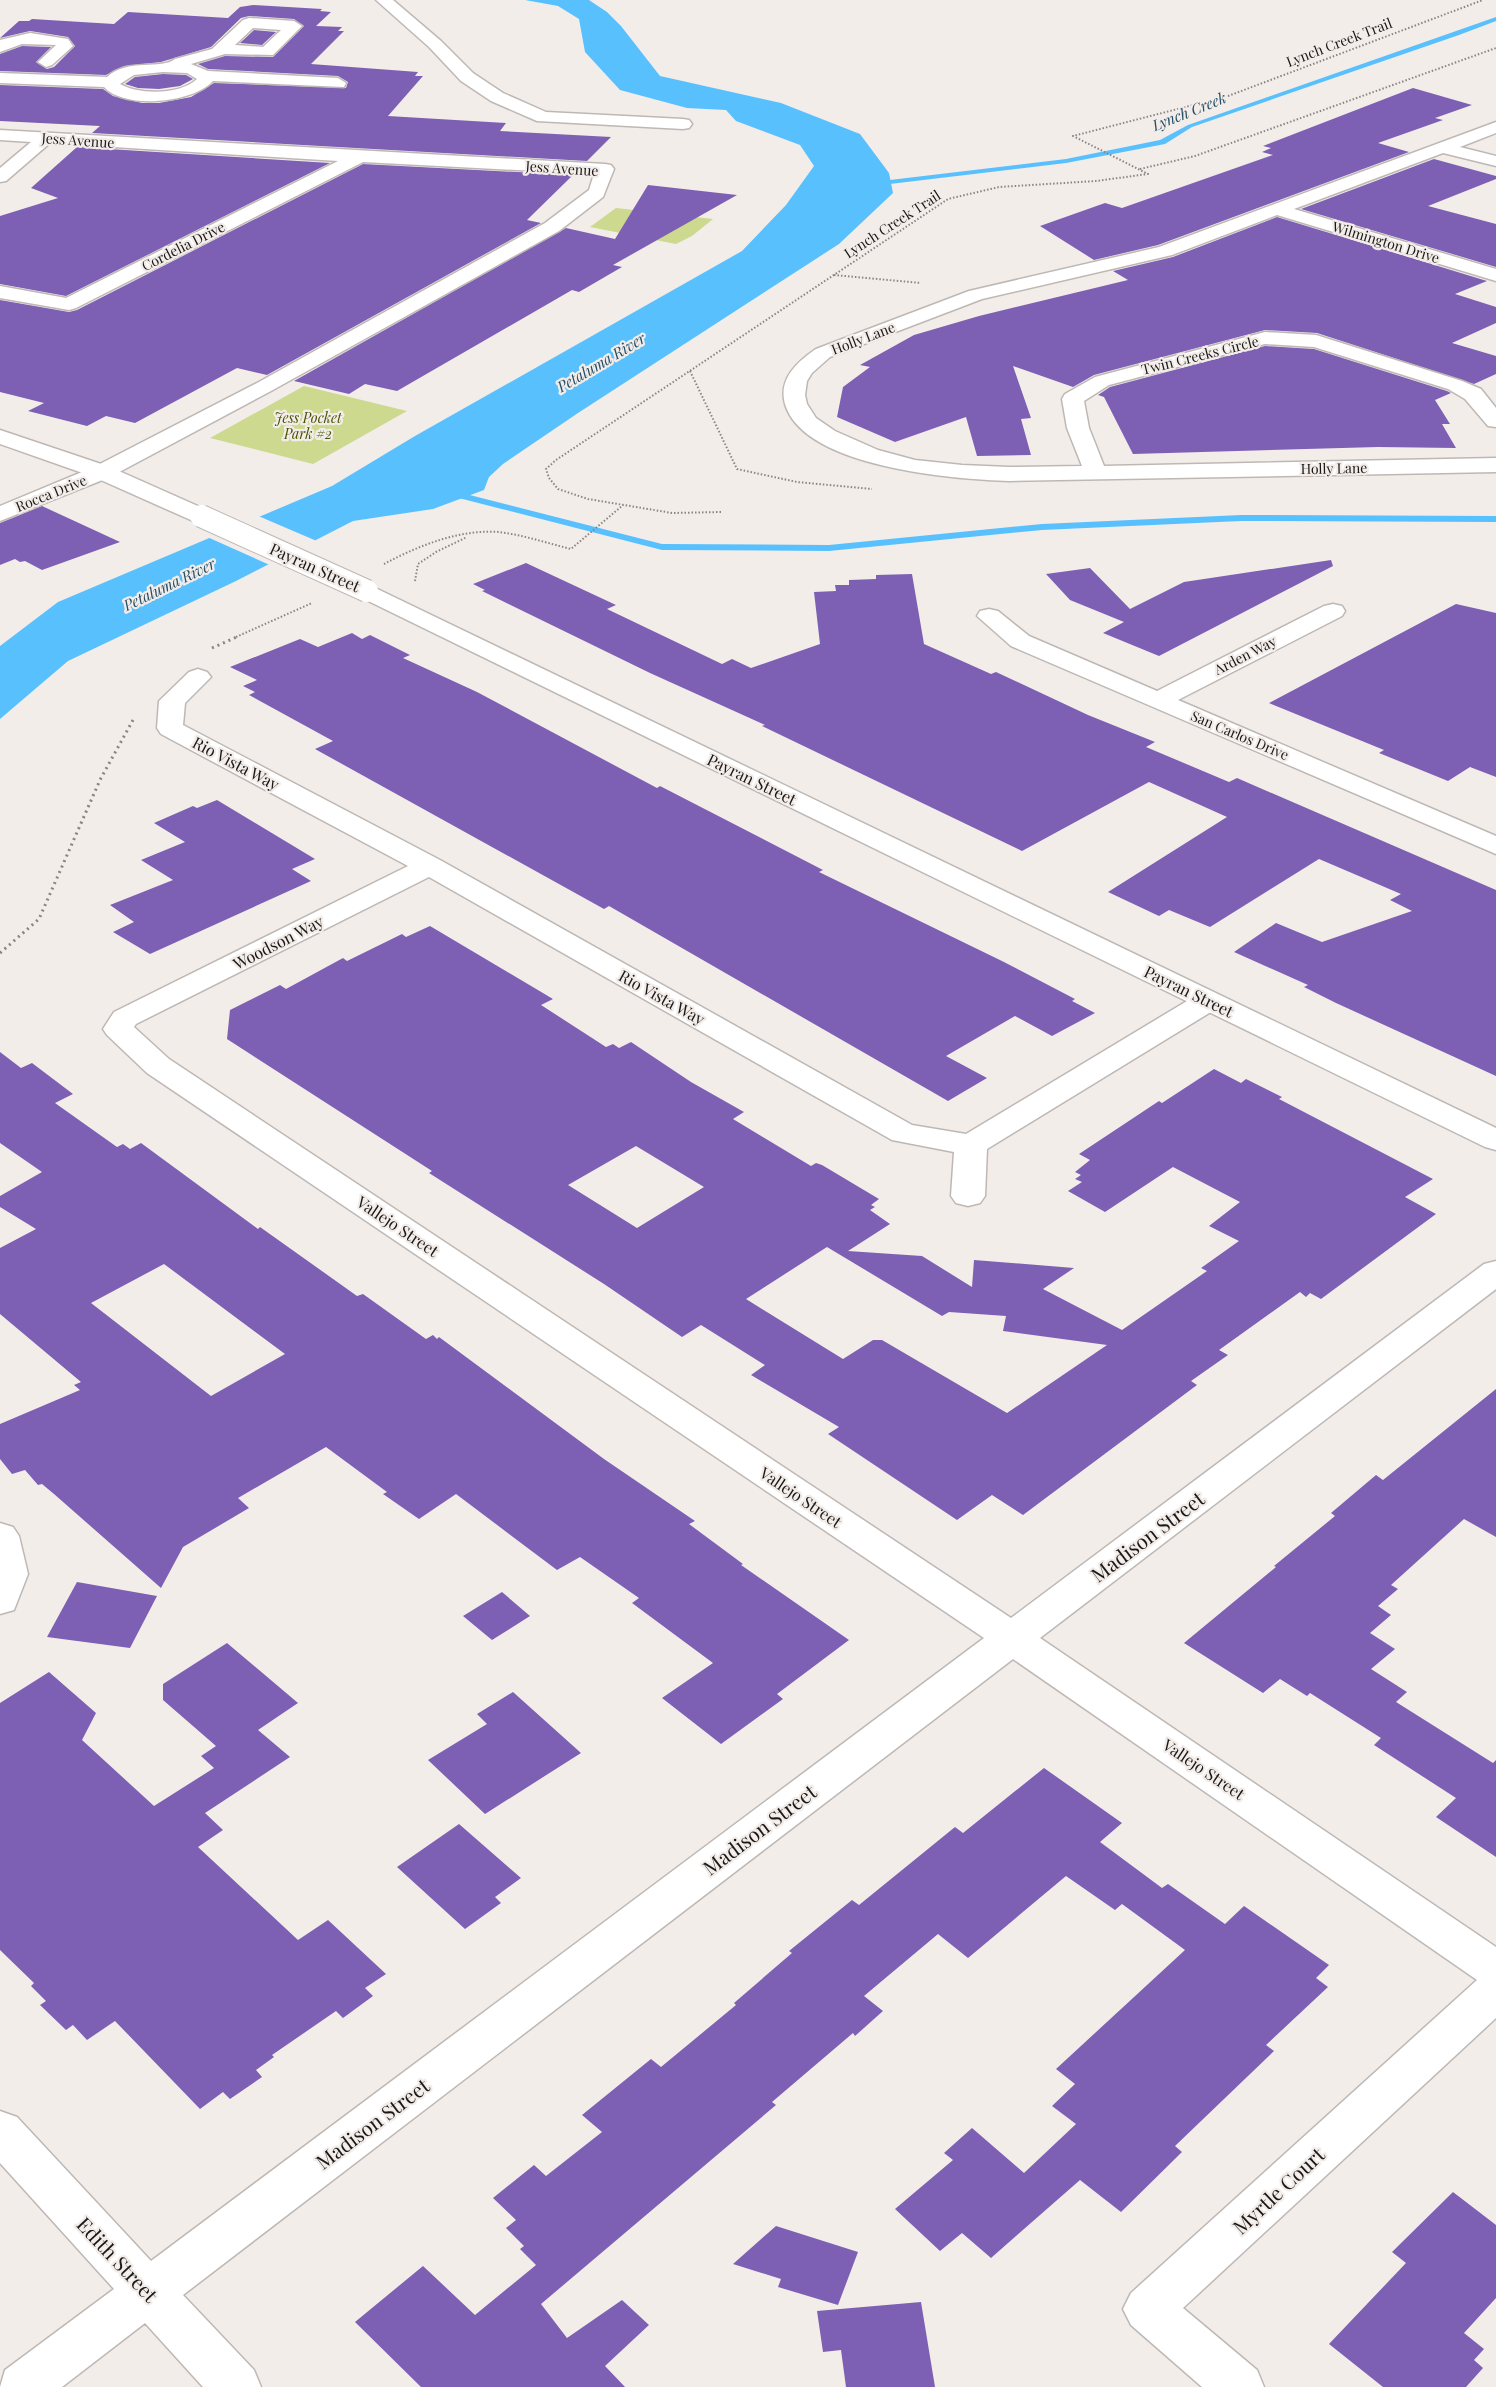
<svg xmlns="http://www.w3.org/2000/svg" width="1496" height="2387" font-family="'Playfair Display',serif">
	<style>
		.green { fill: #ccd98e }
		.water { fill: #59c0fe }
		.pier { fill: #f3edea }
		.lines { fill: none; stroke-linecap: round; stroke-linejoin: round }
		.stream { fill: #59c0fe; fill-rule: evenodd }
		.building { fill: #7d60b4; fill-rule: evenodd }
		.minor-casing { stroke: #beb8b5; stroke-width: 3 }
		.major-casing { stroke: #beb8b5; stroke-width: 3 }
		.path-far1 { stroke: #898583; stroke-width: 2; stroke-dasharray: 1.5 2; stroke-linecap: butt }
		.path { stroke: #898583; stroke-width: 3; stroke-dasharray: 2 4; stroke-linecap: butt }
		.minor { fill: #fff; fill-rule: evenodd }
		.major { fill: #fff; fill-rule: evenodd }
		.major-bridge-casing { stroke: #beb8b5; stroke-width: 24; stroke-linecap: butt }
		.major-bridge { stroke: #fff; stroke-width: 22 }
		.labels { text-anchor: middle; dominant-baseline: central; stroke-width: 4.5; stroke-linejoin: round; paint-order: stroke }
		.far-street-label { font-size: 14px; fill: #1a1817; stroke: #f3edea }
		.far-park-label { font-size: 14px; font-style: italic; fill: #495200; stroke: #f3edea }
		.far-water-label { font-size: 15px; font-style: italic; fill: #244e67; stroke: #f3edea }
		.street-label { font-size: 16px; fill: #1a1817; stroke: #f3edea }
		.near-street-label { font-size: 20px; fill: #1a1817; stroke: #f3edea }
	</style>
	<rect width="100%" height="100%" fill="#f3edea"/>
	<g class="green">
		<path d="M616,208L713,219L692,236L676,244L590,227Z"/>
		<path d="M304,386L407,411L313,464L210,438Z"/>
	</g>
	<path class="water" d="M525,0H589L607,12L621,26L660,76L781,103L860,134L889,173L893,193L839,244L578,413L503,464L489,477L484,490L433,509L353,521L236,581L68,661L0,719V646L58,602L332,486L415,436L742,251L786,205L814,166L800,145L736,121L726,110L687,108L620,90L585,52L579,19L558,6Z"/>
	<path class="pier" d="M256,515L319,542L272,566L205,536Z"/>
	<g class="lines">
		<g class="stream">
			<path d="M1496,17V21L1459,35L1192,127L1165,144L1066,163L873,186L869,184L873,182L1066,159L1160,140L1188,125Z"/>
			<path d="M450,490L662,544L829,545L1042,524L1241,515L1496,516V522L1241,521L1042,530L829,551L662,550L447,495L445,493Z"/>
		</g>
	</g>
	<g class="building">
		<path d="M253,5L322,9L320,11L331,12L316,26L342,27L338,31H344L311,64L418,72L415,76H423L388,116L506,123L500,131L611,137L587,161L92,133L100,126L0,121V85L103,89L113,96L142,103H159L191,97L214,83L346,88L348,82L338,76L208,69L198,64L225,56L273,57L304,26L294,19L249,16L241,18L211,47L161,62L124,66L106,75L0,71V54L22,46L51,47L36,62L47,69L54,67L75,46L68,37L30,31L0,38L19,21H29L32,19L114,24L128,12L228,18L240,7Z"/>
		<path d="M254,30L276,32L262,45L240,43Z"/>
		<path d="M163,74L186,75L193,79L180,86L159,89L138,88L125,84L135,77Z"/>
		<path d="M1413,88L1472,105L1435,118L1443,120L1378,143L1409,152L1158,245L1094,260L1040,226L1105,203L1122,208L1273,155L1262,152L1271,148L1263,146Z"/>
		<path d="M77,147L330,163L66,296L0,284V216L58,198L31,188Z"/>
		<path d="M1434,159L1496,176V179L1428,206L1496,224V267L1301,209Z"/>
		<path d="M363,164L573,175L527,220L541,223L267,375L237,368L135,423L106,416L87,426L28,411L44,403L0,392V300L69,312L77,310Z"/>
		<path d="M648,185L737,195L613,265L622,267L579,292L572,290L397,391L365,384L349,394L294,381L566,228L615,239Z"/>
		<path d="M1277,217L1487,281L1455,294L1496,307V323L1452,343L1496,356V374L1474,384L1317,333L1265,330L1094,375L1073,387L1013,366L1031,418L1021,419L1031,455L977,456L966,417L895,442L837,417L843,387L870,367L860,365L914,335L979,316L1128,280L1113,271L1173,257Z"/>
		<path d="M1265,346L1314,349L1447,391L1451,393L1435,400L1450,424H1442L1456,448L1378,447L1133,454L1104,397L1098,395L1110,387Z"/>
		<path d="M42,506L120,542L42,570L25,561L20,562L15,559L0,565V523Z"/>
		<path d="M1331,560L1333,566L1159,656L1103,633L1124,622L1070,600L1046,574L1090,568L1130,609L1184,582Z"/>
		<path d="M526,563L616,605L607,609L722,664L732,659L751,668L820,644L814,592L836,591L835,585H849V580L876,579V575L912,574L924,644L991,674L996,672L1088,715L1155,742L1146,747L1229,782L1237,778L1496,890V1076L1336,1003L1304,987L1308,985L1234,952L1276,923L1322,942L1412,911L1390,900L1401,894L1319,859L1210,927L1169,910L1159,916L1108,892L1227,817L1149,782L1022,851L762,726L765,725L650,673L482,591L485,590L473,584Z"/>
		<path d="M1456,604L1496,613V777L1470,767L1448,781L1379,753L1384,750L1269,703Z"/>
		<path d="M352,633L362,639L370,635L410,655L403,658L477,692L657,788L660,786L823,870L819,872L1004,962L1075,999L1072,1001L1095,1013L1052,1036L1015,1016L946,1056L987,1078L948,1101L609,906L604,909L315,749L333,741L249,695L255,692L243,686L257,680L230,667L300,639L318,647Z"/>
		<path d="M217,800L315,859L292,869L311,881L150,954L113,932L134,922L110,905L173,880L141,860L185,842L154,823L193,806L197,808Z"/>
		<path d="M430,926L553,999L541,1005L606,1047L613,1044L619,1048L631,1042L691,1082L744,1112L733,1119L811,1166L816,1163L822,1165L879,1199L871,1205L875,1207L870,1210L890,1224L848,1251L922,1256L972,1287L974,1260L1074,1268L1043,1289L1122,1330L1207,1271L1201,1268L1239,1241L1209,1226L1240,1202L1173,1167L1105,1212L1068,1191L1082,1182L1075,1179L1081,1175L1075,1172L1090,1160L1079,1154L1159,1101L1162,1103L1214,1069L1241,1083L1246,1079L1282,1097L1279,1099L1433,1179L1405,1197L1436,1214L1321,1299L1310,1293L1306,1297L1300,1292L1219,1350L1228,1355L1191,1381L1197,1385L1023,1515L992,1495L957,1520L828,1434L839,1427L751,1375L765,1365L701,1325L682,1337L604,1284L429,1173L432,1171L227,1039L230,1010L280,985L286,989L343,958L347,961L402,934L406,937ZM636,1146L704,1187L637,1228L568,1185ZM827,1247L942,1316L949,1312L1006,1316L1003,1331L1107,1345L1007,1413L882,1340H873L843,1359L746,1299Z"/>
		<path d="M0,1052L21,1068L32,1063L73,1094L55,1103L117,1147L123,1144L130,1149L141,1143L258,1229L260,1227L357,1296L363,1294L426,1339L433,1335L437,1339L439,1337L604,1459L695,1521L689,1524L743,1564L741,1565L849,1640L777,1694L783,1699L721,1744L662,1698L713,1663L632,1603L639,1598L580,1557L557,1570L456,1494L419,1519L383,1494L387,1492L326,1447L238,1498L249,1508L183,1547L161,1588L54,1494L42,1484L38,1485L25,1470L12,1474L0,1459V1424L80,1390L74,1385L81,1382L0,1314V1248L36,1229L0,1207V1196L42,1172L0,1143ZM164,1264L285,1354L211,1396L91,1303Z"/>
		<path d="M1496,1389V1537L1464,1519L1391,1585L1398,1589L1378,1606L1391,1615L1370,1633L1395,1649L1371,1669L1407,1692L1396,1702L1493,1763L1496,1760V1857L1436,1817L1456,1798L1374,1745L1381,1738L1310,1693L1307,1696L1280,1679L1263,1693L1184,1643L1276,1567L1274,1566L1335,1516L1331,1513L1376,1475L1383,1480Z"/>
		<path d="M77,1582L157,1596L130,1648L47,1637Z"/>
		<path d="M502,1592L530,1616L492,1640L463,1616Z"/>
		<path d="M227,1643L298,1703L258,1730L290,1757L205,1813L223,1830L198,1847L298,1940L328,1920L386,1974L365,1988L373,1996L343,2018L336,2011L272,2055L274,2057L256,2070L262,2077L230,2099L223,2092L200,2109L115,2021L87,2040L73,2025L66,2030L40,2005L46,2001L31,1986L34,1983L0,1950V1703L49,1672L96,1713L82,1740L154,1806L214,1768L201,1756L216,1746L163,1700V1684Z"/>
		<path d="M513,1692L581,1753L485,1814L428,1760L487,1724L477,1714Z"/>
		<path d="M1044,1768L1122,1823L1100,1842L1162,1888L1168,1884L1225,1924L1244,1906L1329,1965L1316,1978L1328,1987L1266,2045L1274,2051L1175,2146L1182,2152L1121,2212L1080,2180L991,2258L962,2233L940,2251L895,2209L953,2160L944,2153L972,2128L1024,2173L1076,2124L1052,2106L1075,2084L1056,2069L1185,1950L1122,1904L1115,1910L1066,1876L968,1958L938,1934L864,1996L883,2011L855,2036L853,2033L772,2102L776,2105L541,2304L567,2338L622,2300L649,2325L605,2366L625,2387H421L355,2322L423,2266L475,2315L536,2265L520,2249L524,2246L506,2228L516,2220L493,2198L534,2165L546,2176L602,2132L582,2115L651,2059L661,2067L736,2005L734,2003L792,1953L789,1951L852,1900L859,1905L955,1827L963,1833Z"/>
		<path d="M459,1824L521,1878L495,1897L501,1903L465,1929L397,1867Z"/>
		<path d="M1453,2192L1496,2225V2298L1464,2333L1484,2349L1474,2360L1483,2368L1466,2387H1383L1329,2344L1406,2263L1392,2252Z"/>
		<path d="M776,2226L858,2252L838,2305L778,2287L781,2279L733,2264Z"/>
		<path d="M921,2302L935,2387H846L841,2350L823,2352L817,2311Z"/>
	</g>
	<g class="lines">
		<defs>
			<g id="minor">
				<path d="M376,0H393L441,41L473,73L503,93L546,112L683,119L689,120L692,124L689,128L683,129L537,121L491,101L461,81L429,47Z"/>
				<path d="M249,18L294,21L302,26L273,55L225,54L191,64L208,71L338,78L346,83L344,87L213,81C193,103 125,110 104,87L0,83V73L107,77C127,58 162,70 175,59L212,49L243,20ZM253,28L281,30L263,47L235,45ZM163,72L187,73L197,79C180,95 139,95 120,84L134,75Z"/>
				<path d="M30,33L68,39L73,46L52,65L46,67L38,62L56,45L22,44L0,52V40Z"/>
				<path d="M1496,122V133L1460,147L1496,156V166L1443,153L1294,209L1496,269V281L1277,215L1172,255L982,299L830,357L812,373L807,381L805,395L807,404L816,418L835,431L878,450L915,460L962,465L1009,467L1082,466L1067,428L1062,399L1065,394L1095,377L1265,332L1316,335L1462,381L1481,389L1496,408V427L1488,426L1465,399L1448,389L1314,347L1265,344L1109,385L1084,401L1089,428L1104,466L1496,458V472L1009,481C955,479 804,468 785,404C778,379 797,362 816,349L969,291L1159,247Z"/>
				<path d="M0,130L605,164L611,165L614,169L603,197L559,231L271,391L110,477L0,521V506L94,467L257,383L545,223L589,190L594,174L363,162L76,308L69,310L0,298V286L66,298L338,161L50,143L6,181L0,182V168L31,142L0,140Z"/>
				<path d="M1333,604L1342,606L1345,611L1342,616L1178,700L1496,836V854L1011,646L977,616L980,611L989,609L998,611L1029,636L1157,691L1324,606Z"/>
				<path d="M198,669L207,672L211,677L185,703L183,725L440,860L912,1125L966,1134L1197,995L1208,992L1219,995L1223,1001L1219,1007L987,1149L985,1196L980,1203L968,1206L956,1203L951,1196L954,1152L892,1140L429,877L136,1024L134,1027L169,1059L1011,1618L1484,1264L1496,1261V1289L1040,1638L1496,1947V2018L1183,2308L1257,2370L1264,2387H1202L1131,2325L1123,2309L1131,2293L1477,1980L1013,1659L183,2295L254,2370L261,2387H203L145,2323L62,2387H0L5,2370L114,2289L0,2163V2111L17,2117L151,2261L984,1638L147,1073L107,1035L103,1029L114,1012L408,866L161,734L157,728L159,701L189,672Z"/>
				<path d="M0,1523L13,1527L19,1536L28,1574L14,1610L0,1614Z"/>
			</g>
			<g id="major">
				<path d="M0,430L110,467L209,511L213,516L209,521L201,523L193,521L94,477L0,444Z"/>
				<path d="M367,584L1496,1128V1150L1485,1147L358,596L355,591L358,586Z"/>
			</g>
		</defs>
		<use href="#minor" class="minor-casing"/>
		<use href="#major" class="major-casing"/>
		<g class="path-far1">
			<path d="M1140,169L1195,156L1496,48"/>
			<path d="M834,275L921,283"/>
			<path d="M690,371L737,469L797,482L872,489"/>
			<path d="M721,512L672,513L588,499L558,489L549,478L546,469L556,460L948,199L999,187L1096,181L1148,174L1073,136L1228,96L1483,0"/>
			<path d="M384,564C418,546 459,529 499,532C523,535 547,543 571,549L623,505"/>
			<path d="M415,581L418,564L436,552L467,537"/>
			<path d="M236,637L312,603"/>
		</g>
		<g class="path">
			<path d="M212,648L239,636"/>
			<path d="M0,953L39,919L100,780L133,720"/>
		</g>
		<use href="#minor" class="minor"/>
		<use href="#major" class="major"/>
		<defs>
			<path id="major-bridge" d="M201,516L367,591"/>
		</defs>
		<use href="#major-bridge" class="major-bridge-casing"/>
		<use href="#major-bridge" class="major-bridge"/>
	</g>
	<g class="labels">
		<g class="far-street-label">
			<text transform="translate(1339 42) rotate(-21)">Lynch Creek Trail</text>
			<text transform="translate(78 140) rotate(4)">Jess Avenue</text>
			<text transform="translate(562 168) rotate(4)">Jess Avenue</text>
			<text transform="translate(892 224) rotate(-33)">Lynch Creek Trail</text>
			<text transform="translate(1386 242) rotate(17)">Wilmington Drive</text>
			<text transform="translate(183 246) rotate(-27)">Cordelia Drive</text>
			<text transform="translate(863 338) rotate(-21)">Holly Lane</text>
			<text transform="translate(1200 355) rotate(-14)">Twin Creeks Circle</text>
			<text transform="translate(1334 468) rotate(-1)">Holly Lane</text>
			<text transform="translate(51 493) rotate(-22)">Rocca Drive</text>
			<text transform="translate(1245 655) rotate(-27)">Arden Way</text>
			<text transform="translate(1240 735) rotate(23)">San Carlos Drive</text>
		</g>
		<g class="far-park-label">
			<text x="308" y="417">Jess Pocket<tspan x="308" dy="16">Park #2</tspan></text>
		</g>
		<g class="far-water-label">
			<text transform="translate(1189 111) rotate(-22)">Lynch Creek</text>
			<text transform="translate(601 362) rotate(-31)">Petaluma River</text>
			<text transform="translate(169 584) rotate(-26)">Petaluma River</text>
		</g>
		<g class="street-label">
			<text transform="translate(315 567) rotate(24)">Payran Street</text>
			<text transform="translate(236 763) rotate(28)">Rio Vista Way</text>
			<text transform="translate(752 779) rotate(26)">Payran Street</text>
			<text transform="translate(278 942) rotate(-27)">Woodson Way</text>
			<text transform="translate(1189 991) rotate(26)">Payran Street</text>
			<text transform="translate(662 997) rotate(29)">Rio Vista Way</text>
			<text transform="translate(398 1226) rotate(34)">Vallejo Street</text>
			<text transform="translate(801 1497) rotate(34)">Vallejo Street</text>
			<text transform="translate(1204 1769) rotate(34)">Vallejo Street</text>
		</g>
		<g class="near-street-label">
			<text transform="translate(1147 1536) rotate(-37)">Madison Street</text>
			<text transform="translate(759 1829) rotate(-37)">Madison Street</text>
			<text transform="translate(372 2123) rotate(-37)">Madison Street</text>
			<text transform="translate(1278 2190) rotate(-43)">Myrtle Court</text>
			<text transform="translate(118 2259) rotate(47)">Edith Street</text>
		</g>
	</g>
</svg>
